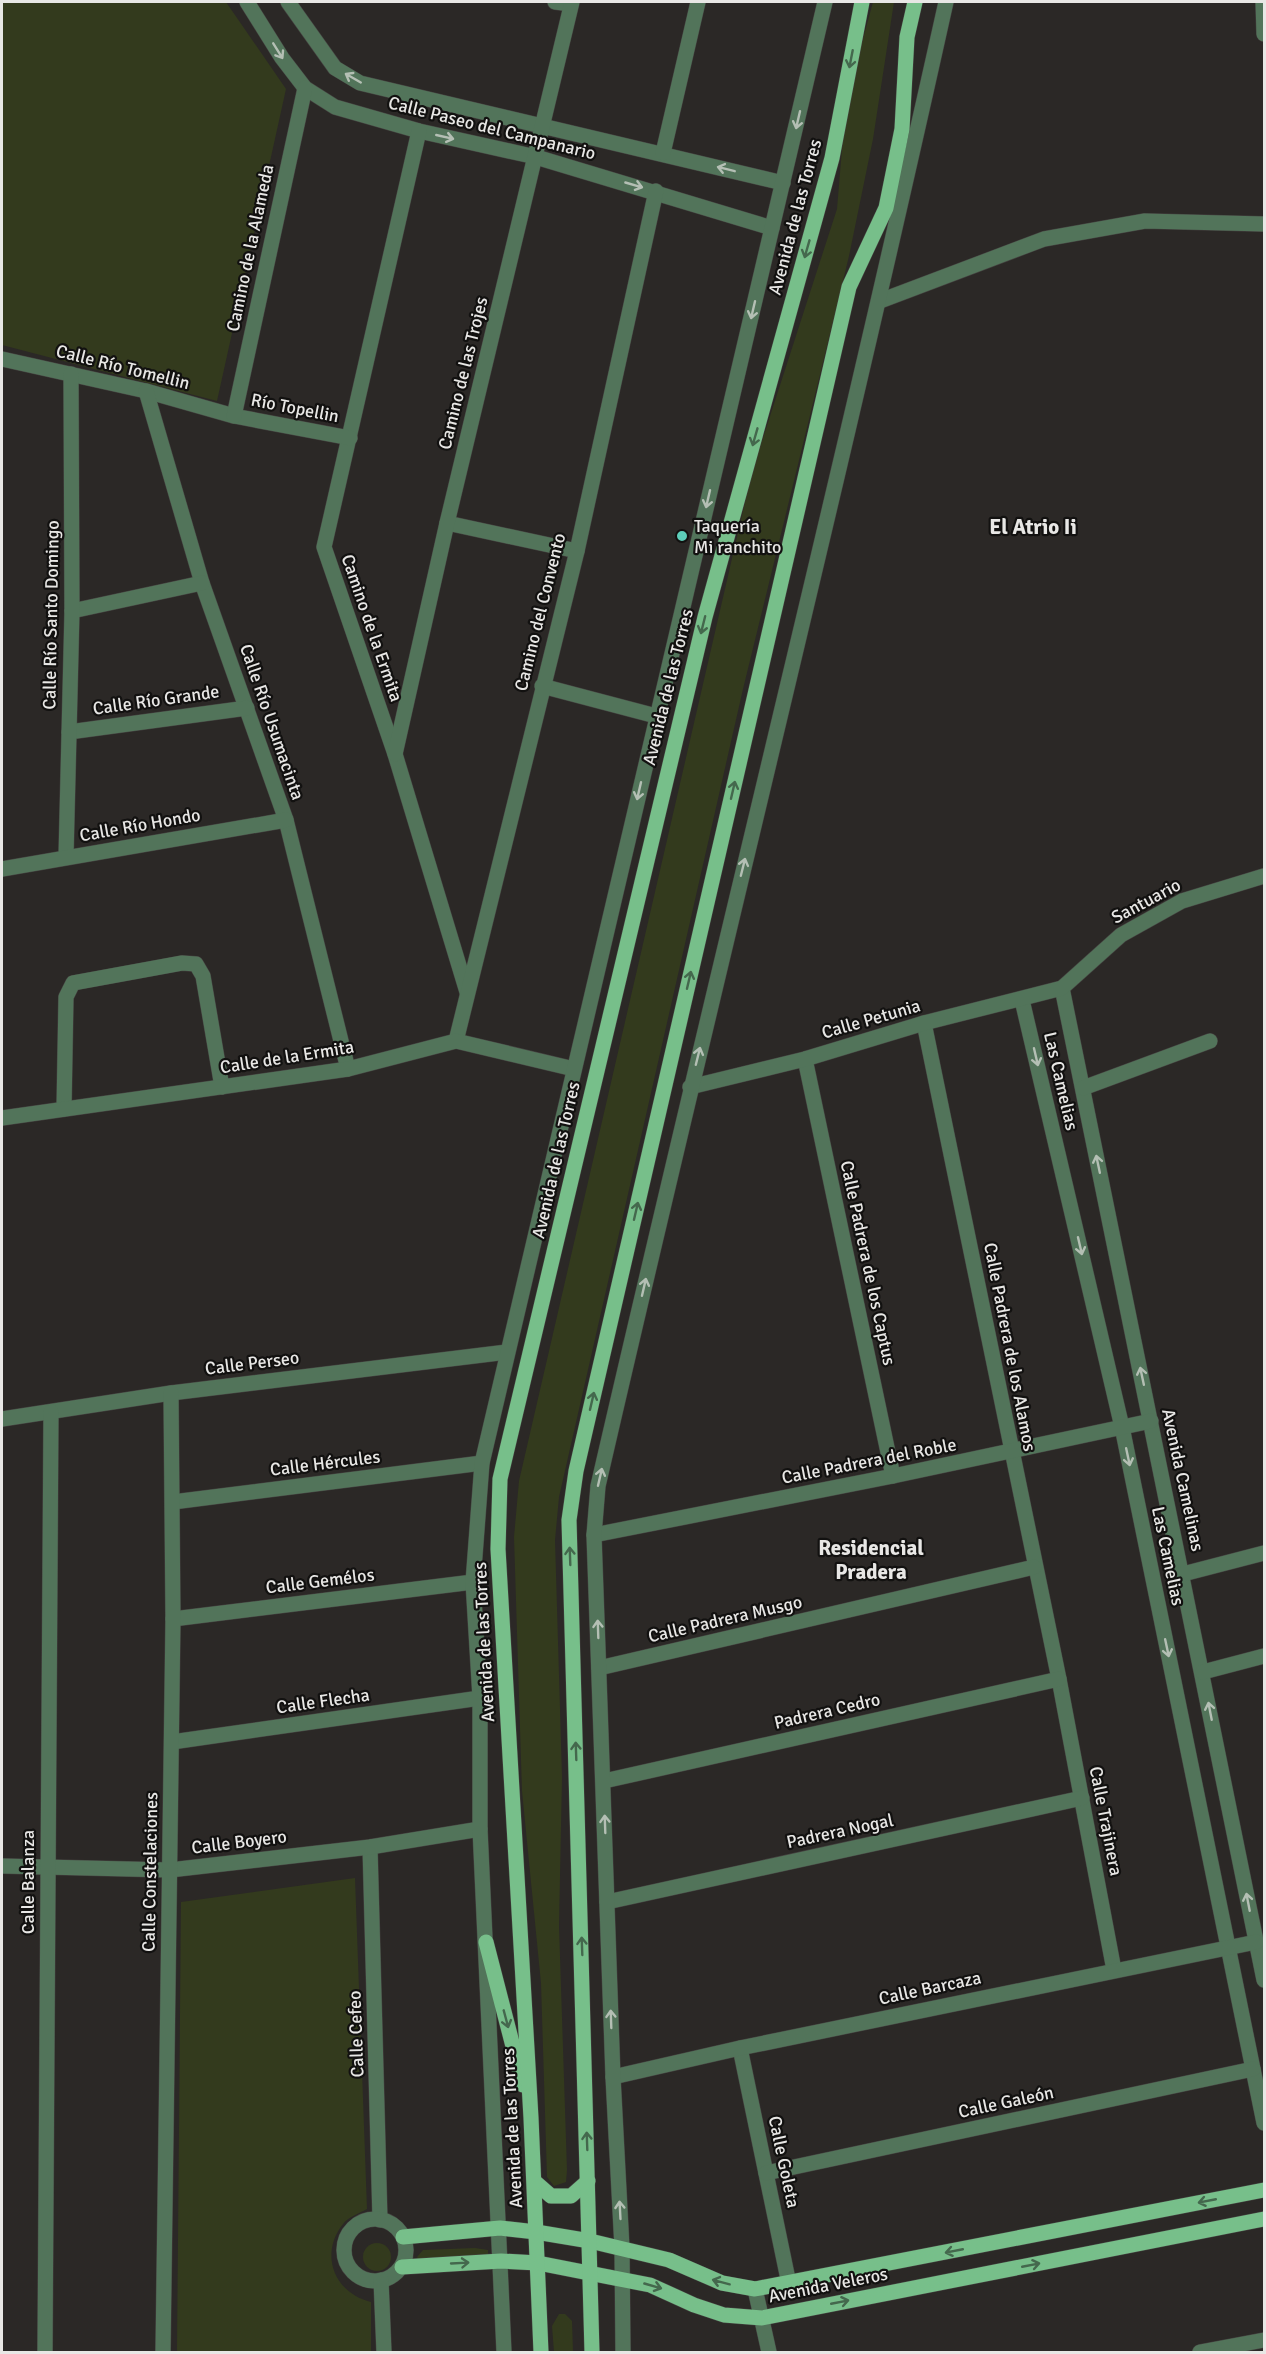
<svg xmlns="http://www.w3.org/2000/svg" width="1266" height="2354" font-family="Signika,sans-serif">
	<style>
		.green { fill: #333a1d }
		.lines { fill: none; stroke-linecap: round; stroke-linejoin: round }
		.minor-casing { stroke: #454341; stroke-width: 16 }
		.major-casing { stroke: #454341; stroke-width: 16 }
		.minor { stroke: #52745a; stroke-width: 15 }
		.major { stroke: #77bf8a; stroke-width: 15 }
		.oneway { stroke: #b4bfb4 }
		.oneway2 { stroke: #44684d }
		.poi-dot { fill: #5dceb9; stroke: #121110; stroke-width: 2 }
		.labels { text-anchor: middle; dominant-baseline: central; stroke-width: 4.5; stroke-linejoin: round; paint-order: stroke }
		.street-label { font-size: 18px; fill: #e8e7e5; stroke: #121110 }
		.poi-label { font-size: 18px; fill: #e8e7e5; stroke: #121110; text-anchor: start }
		.quarter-label { font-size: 21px; font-weight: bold; fill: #e8e7e5; stroke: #121110 }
	</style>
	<rect width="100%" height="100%" fill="#2b2826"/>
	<g class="green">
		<path d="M2,2H226L286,89L217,401L2,345Z"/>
		<path d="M873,2H894L873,139L849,256L743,689L559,1497L555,1540L562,1777L559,1926L567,2170L566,2182L554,2186L547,2177L541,1983L522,1791L514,1537L519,1481L752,472L837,209L846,101Z"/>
		<path d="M355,1878L367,2209C360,2213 348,2217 343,2224C319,2254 334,2293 371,2302V2352H177L181,1902Z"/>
		<circle cx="377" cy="2257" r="14"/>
		<path d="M475,2248L488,2250V2254L420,2261L417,2257L423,2250Z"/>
		<path d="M559,2314H565L572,2321L573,2352H554L552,2326Z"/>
	</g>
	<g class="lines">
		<defs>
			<g id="minor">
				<path d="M247,2L282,58L305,88L335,107L419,131L536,157L772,228"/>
				<path d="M288,2L335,68L360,83L783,183"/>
				<path d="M555,2L571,4"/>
				<path d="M1263,2L1264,34"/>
				<path d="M419,131L324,547L395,754L467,992"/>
				<path d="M663,153L698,2"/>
				<path d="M880,301L1044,239L1145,221L1264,224"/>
				<path d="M2,359L146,391L234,416L350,438"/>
				<path d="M146,391L202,583L286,820L348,1069"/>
				<path d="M234,416L305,88"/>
				<path d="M447,523L577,551"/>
				<path d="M72,611L202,583"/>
				<path d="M542,686L656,716"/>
				<path d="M69,732L247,708"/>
				<path d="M395,754L447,523L572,2"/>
				<path d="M66,857L72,611L71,374"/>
				<path d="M2,869L286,820"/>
				<path d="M1062,988L1264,1980"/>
				<path d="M1022,1000L1122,1427L1264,2123"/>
				<path d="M924,1023L1059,1679L1114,1970"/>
				<path d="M456,1041L577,551L656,191"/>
				<path d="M805,1059L893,1476"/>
				<path d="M690,1087L805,1059L924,1023L1062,988L1121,935L1182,901L1264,876"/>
				<path d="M1083,1088L1210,1041"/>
				<path d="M64,1109L66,997L73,983L182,963L196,964L203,976L222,1087"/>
				<path d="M2,1118L348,1069L456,1041L574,1069"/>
				<path d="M2,1419L171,1393L507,1352"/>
				<path d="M173,1502L482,1463"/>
				<path d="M594,1535L893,1476L1151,1421"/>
				<path d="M1183,1574L1264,1553"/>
				<path d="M173,1619L473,1582"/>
				<path d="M599,1668L1034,1567"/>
				<path d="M1203,1672L1264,1656"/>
				<path d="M172,1742L480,1698"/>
				<path d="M604,1781L1059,1679"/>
				<path d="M370,1847L380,2220"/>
				<path d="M2,1866L170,1870L370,1847L480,1829"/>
				<path d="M607,1902L1082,1798"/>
				<path d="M740,2048L789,2284"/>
				<path d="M613,2077L740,2048L1256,1942"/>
				<path d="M766,2173L1253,2069"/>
				<circle cx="375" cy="2250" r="31"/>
				<path d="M381,2280L384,2352"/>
				<path d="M755,2289L769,2352"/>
				<path d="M45,2352L51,1412"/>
				<path d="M163,2352L173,1619L171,1393"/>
				<path d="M504,2352L480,1829V1698L473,1582L482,1463L825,2"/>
				<path d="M623,2352L622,2248L613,2077L594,1535L598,1486C712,991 836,498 946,2"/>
				<path d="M1200,2352L1264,2340"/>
			</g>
			<g id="major">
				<path d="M486,1942L523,2085"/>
				<path d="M535,2182L551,2196H571L588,2181"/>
				<path d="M403,2237L500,2228L536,2232L590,2241L669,2260L722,2283L755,2289L1264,2190"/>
				<path d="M402,2267L501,2261L538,2263L650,2285L694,2305L724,2315L762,2318L1264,2219"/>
				<path d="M541,2352L531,2118L498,1549L500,1479L705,617L832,158L862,2"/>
				<path d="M592,2352L569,1520L576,1471L849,287L886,208L902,129L907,37L915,2"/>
			</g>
		</defs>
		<use href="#minor" class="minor-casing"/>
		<use href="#major" class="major-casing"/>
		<use href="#minor" class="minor"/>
		<use href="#major" class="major"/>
	</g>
	<defs><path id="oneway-shaft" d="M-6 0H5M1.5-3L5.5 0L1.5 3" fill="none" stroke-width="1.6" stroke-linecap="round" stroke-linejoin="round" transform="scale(1.5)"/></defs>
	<g class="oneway">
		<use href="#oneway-shaft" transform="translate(278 51) rotate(58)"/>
		<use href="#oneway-shaft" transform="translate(353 78) rotate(-150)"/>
		<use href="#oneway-shaft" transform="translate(798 120) rotate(103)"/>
		<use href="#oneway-shaft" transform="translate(445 137) rotate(13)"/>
		<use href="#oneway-shaft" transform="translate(726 169) rotate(-166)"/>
		<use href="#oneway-shaft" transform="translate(634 185) rotate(16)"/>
		<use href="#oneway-shaft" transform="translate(753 310) rotate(103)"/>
		<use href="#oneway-shaft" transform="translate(708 499) rotate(103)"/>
		<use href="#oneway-shaft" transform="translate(639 791) rotate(103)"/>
		<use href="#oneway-shaft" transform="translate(743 867) rotate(-76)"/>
		<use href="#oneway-shaft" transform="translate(698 1056) rotate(-76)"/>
		<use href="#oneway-shaft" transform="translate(1036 1057) rotate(77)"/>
		<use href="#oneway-shaft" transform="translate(1098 1164) rotate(-102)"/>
		<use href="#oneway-shaft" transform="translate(1080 1246) rotate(77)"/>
		<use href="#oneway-shaft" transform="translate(644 1287) rotate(-77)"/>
		<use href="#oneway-shaft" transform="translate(1142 1376) rotate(-102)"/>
		<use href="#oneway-shaft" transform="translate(1128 1457) rotate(78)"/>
		<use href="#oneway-shaft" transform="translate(600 1477) rotate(-77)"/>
		<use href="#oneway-shaft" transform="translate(598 1629) rotate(-92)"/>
		<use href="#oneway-shaft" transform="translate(1167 1648) rotate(78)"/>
		<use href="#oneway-shaft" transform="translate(1210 1711) rotate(-101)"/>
		<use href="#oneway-shaft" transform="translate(605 1824) rotate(-92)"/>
		<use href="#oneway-shaft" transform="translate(1248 1902) rotate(-101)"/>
		<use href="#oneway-shaft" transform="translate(611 2019) rotate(-92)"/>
		<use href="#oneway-shaft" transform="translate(620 2210) rotate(-93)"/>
	</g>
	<g class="oneway2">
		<use href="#oneway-shaft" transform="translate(851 59) rotate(101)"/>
		<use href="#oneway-shaft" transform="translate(807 249) rotate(106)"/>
		<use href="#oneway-shaft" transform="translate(755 437) rotate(106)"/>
		<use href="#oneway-shaft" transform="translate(703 625) rotate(104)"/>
		<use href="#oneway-shaft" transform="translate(733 790) rotate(-77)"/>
		<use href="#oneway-shaft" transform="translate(689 980) rotate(-77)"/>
		<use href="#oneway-shaft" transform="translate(636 1211) rotate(-77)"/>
		<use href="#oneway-shaft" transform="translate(592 1401) rotate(-77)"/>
		<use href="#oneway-shaft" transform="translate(570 1556) rotate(-92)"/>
		<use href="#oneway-shaft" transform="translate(576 1751) rotate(-92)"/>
		<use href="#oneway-shaft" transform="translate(582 1946) rotate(-92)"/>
		<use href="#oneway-shaft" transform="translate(506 2019) rotate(75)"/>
		<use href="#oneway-shaft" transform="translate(587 2141) rotate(-92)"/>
		<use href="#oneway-shaft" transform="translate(1207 2201) rotate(169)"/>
		<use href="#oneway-shaft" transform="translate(954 2251) rotate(169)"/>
		<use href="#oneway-shaft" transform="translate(460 2263) rotate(-3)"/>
		<use href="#oneway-shaft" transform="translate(1031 2265) rotate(-11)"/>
		<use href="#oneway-shaft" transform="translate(721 2282) rotate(-165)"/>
		<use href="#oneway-shaft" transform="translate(653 2286) rotate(16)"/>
		<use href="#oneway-shaft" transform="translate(840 2302) rotate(-11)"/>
	</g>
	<circle class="poi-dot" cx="682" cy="536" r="6"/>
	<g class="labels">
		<g class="street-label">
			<text transform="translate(492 128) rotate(14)">Calle Paseo del Campanario</text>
			<text transform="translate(795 217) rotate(-75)">Avenida de las Torres</text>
			<text transform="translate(250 248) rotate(-78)">Camino de la Alameda</text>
			<text transform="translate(123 367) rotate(14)">Calle Río Tomellin</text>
			<text transform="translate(463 373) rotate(-76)">Camino de las Trojes</text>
			<text transform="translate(295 408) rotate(11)">Río Topellin</text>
			<text transform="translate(540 612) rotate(-76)">Camino del Convento</text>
			<text transform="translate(51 615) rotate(-89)">Calle Río Santo Domingo</text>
			<text transform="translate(372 628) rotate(71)">Camino de la Ermita</text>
			<text transform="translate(668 687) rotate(-76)">Avenida de las Torres</text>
			<text transform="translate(156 700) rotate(-8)">Calle Río Grande</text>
			<text transform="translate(272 722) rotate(71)">Calle Río Usumacinta</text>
			<text transform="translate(140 825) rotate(-10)">Calle Río Hondo</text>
			<text transform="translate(1146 901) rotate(-28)">Santuario</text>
			<text transform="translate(871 1019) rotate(-16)">Calle Petunia</text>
			<text transform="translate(287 1057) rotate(-9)">Calle de la Ermita</text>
			<text transform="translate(1061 1081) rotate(77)">Las Camelias</text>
			<text transform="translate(556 1160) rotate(-77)">Avenida de las Torres</text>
			<text transform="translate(868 1263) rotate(78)">Calle Padrera de los Captus</text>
			<text transform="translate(1010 1347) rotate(79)">Calle Padrera de los Alamos</text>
			<text transform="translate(252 1363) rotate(-7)">Calle Perseo</text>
			<text transform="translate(869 1461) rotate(-11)">Calle Padrera del Roble</text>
			<text transform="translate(325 1463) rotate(-7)">Calle Hércules</text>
			<text transform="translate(1183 1480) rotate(78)">Avenida Camelinas</text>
			<text transform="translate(1168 1556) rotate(78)">Las Camelias</text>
			<text transform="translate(320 1581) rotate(-7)">Calle Gemélos</text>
			<text transform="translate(725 1619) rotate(-13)">Calle Padrera Musgo</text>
			<text transform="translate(484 1642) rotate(-93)">Avenida de las Torres</text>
			<text transform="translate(323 1701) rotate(-8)">Calle Flecha</text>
			<text transform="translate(827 1711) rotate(-13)">Padrera Cedro</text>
			<text transform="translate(1106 1821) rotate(79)">Calle Trajinera</text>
			<text transform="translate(840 1831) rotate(-12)">Padrera Nogal</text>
			<text transform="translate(239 1842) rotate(-7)">Calle Boyero</text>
			<text transform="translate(150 1872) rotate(-89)">Calle Constelaciones</text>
			<text transform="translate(28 1882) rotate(-90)">Calle Balanza</text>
			<text transform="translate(930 1988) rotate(-12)">Calle Barcaza</text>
			<text transform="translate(356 2034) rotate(-92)">Calle Cefeo</text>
			<text transform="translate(1006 2102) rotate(-12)">Calle Galeón</text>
			<text transform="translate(512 2128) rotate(-93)">Avenida de las Torres</text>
			<text transform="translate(784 2162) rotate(78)">Calle Goleta</text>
			<text transform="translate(828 2285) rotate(-11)">Avenida Veleros</text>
		</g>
		<g class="poi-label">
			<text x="694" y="526">Taquería<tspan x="694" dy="21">Mi ranchito</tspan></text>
		</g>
		<g class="quarter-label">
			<text x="1033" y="527">El Atrio Ii</text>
			<text x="871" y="1548">Residencial<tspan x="871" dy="24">Pradera</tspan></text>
		</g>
	</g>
	<rect width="1266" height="2354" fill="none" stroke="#e8e7e5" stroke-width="6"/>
</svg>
